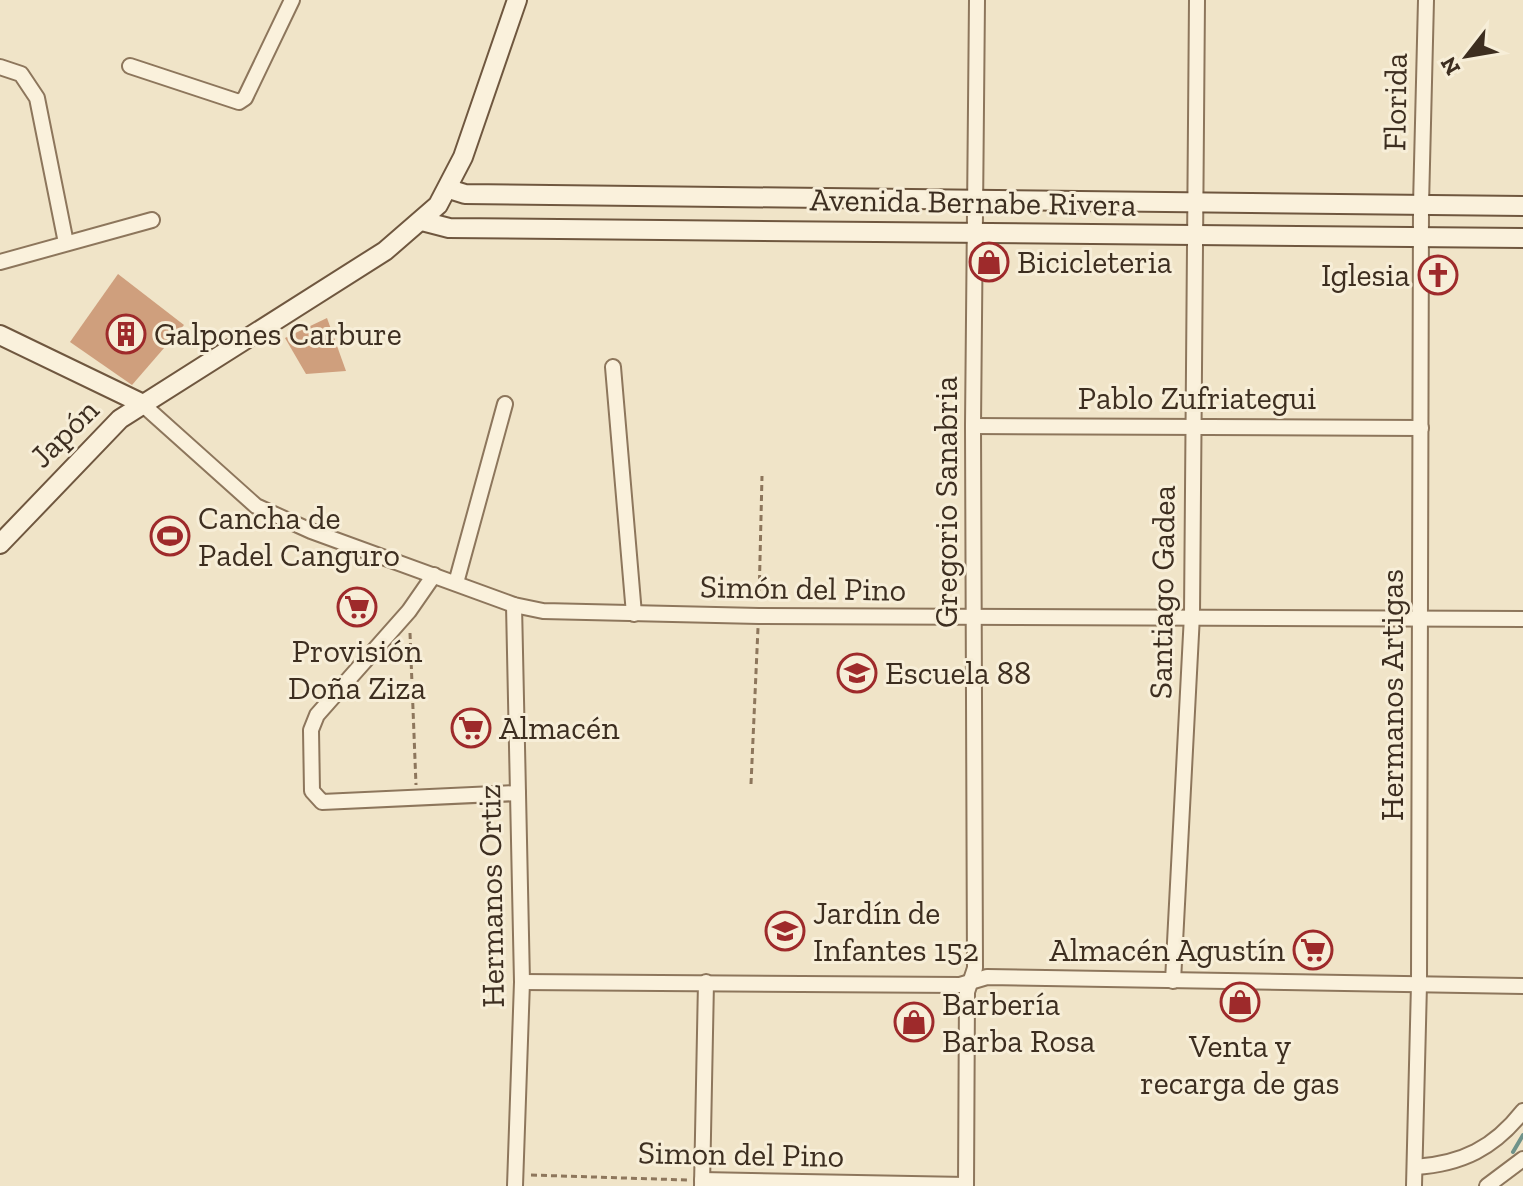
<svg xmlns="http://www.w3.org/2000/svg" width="1523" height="1186" font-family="'Zilla Slab',serif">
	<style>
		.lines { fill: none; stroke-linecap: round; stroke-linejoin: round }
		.stream { stroke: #6f938a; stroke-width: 4 }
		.building { fill: #cf9f7d }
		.street-casing { stroke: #8d765c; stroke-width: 18 }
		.secondary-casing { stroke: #6f573f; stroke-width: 22 }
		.path { stroke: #8d765c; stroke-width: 3; stroke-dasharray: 6 4; stroke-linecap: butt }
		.street { stroke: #faf1dc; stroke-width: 14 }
		.secondary { stroke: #faf1dc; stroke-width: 18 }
		.labels { text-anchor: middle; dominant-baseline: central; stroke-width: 6; stroke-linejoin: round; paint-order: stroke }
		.street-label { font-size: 32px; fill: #3d2e20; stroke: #f7eed8 }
		.poi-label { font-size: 32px; fill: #3d2e20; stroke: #f7eed8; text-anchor: start }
	</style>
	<rect width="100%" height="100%" fill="#f0e4c8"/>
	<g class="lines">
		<path class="stream" d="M1513,1152L1523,1135"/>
	</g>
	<g class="building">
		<path d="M118,274L184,325L132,385L70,342Z"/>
		<path d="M327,318L346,371L306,374L285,338Z"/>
	</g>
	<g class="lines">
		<defs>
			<g id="street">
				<path d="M130,66L239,102L245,98L292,0"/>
				<path d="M0,67L21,74L37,98L66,243"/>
				<path d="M0,262L152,220"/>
				<path d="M613,367L634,614"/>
				<path d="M141,403L256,506L311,531L514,605L543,611L759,616L1523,619"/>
				<path d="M973,426L1421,428"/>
				<path d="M434,575L409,611L317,715L311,730L312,791L322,802L518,793"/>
				<path d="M456,583L505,404"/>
				<path d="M514,605L522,982L515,1186"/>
				<path d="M1173,981L1192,615L1197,0"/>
				<path d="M522,982L960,985L987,977L1523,986"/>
				<path d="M1415,1167C1462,1164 1494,1148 1523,1111"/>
				<path d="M702,1180L966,1185"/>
				<path d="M702,1186L706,982"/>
				<path d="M966,1186L967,992L975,968L973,426L977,0"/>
				<path d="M1414,1186L1419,984L1421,205L1426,0"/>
				<path d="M1487,1186L1523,1159"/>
			</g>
			<g id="secondary">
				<path d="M449,189L465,194L1523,206"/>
				<path d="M422,221L449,228L1523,238"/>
				<path d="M0,335L141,403"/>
				<path d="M0,544L120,419L385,251L438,205L463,157L517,0"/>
			</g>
		</defs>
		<use href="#street" class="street-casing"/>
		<use href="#secondary" class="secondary-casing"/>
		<g class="path">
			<path d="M759,601L762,476"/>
			<path d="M410,633L416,785"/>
			<path d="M751,784L758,628"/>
			<path d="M531,1175L687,1180"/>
		</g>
		<use href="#street" class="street"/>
		<use href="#secondary" class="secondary"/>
	</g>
	<defs>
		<symbol id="shop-ring" viewBox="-11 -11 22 22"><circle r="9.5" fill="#f7eed8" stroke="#9e2a2b" stroke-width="1.5"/><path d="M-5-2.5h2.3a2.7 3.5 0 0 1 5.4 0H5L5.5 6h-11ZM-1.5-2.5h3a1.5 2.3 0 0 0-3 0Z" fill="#9e2a2b"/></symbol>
		<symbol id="church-ring" viewBox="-11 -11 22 22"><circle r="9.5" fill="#f7eed8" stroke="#9e2a2b" stroke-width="1.5"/><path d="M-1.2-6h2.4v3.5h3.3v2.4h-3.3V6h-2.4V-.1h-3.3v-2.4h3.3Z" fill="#9e2a2b"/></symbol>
		<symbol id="building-ring" viewBox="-11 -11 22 22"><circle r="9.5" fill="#f7eed8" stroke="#9e2a2b" stroke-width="1.5"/><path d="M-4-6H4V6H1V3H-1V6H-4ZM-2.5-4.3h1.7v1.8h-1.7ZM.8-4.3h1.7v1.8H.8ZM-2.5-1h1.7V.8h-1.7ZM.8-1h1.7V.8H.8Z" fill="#9e2a2b"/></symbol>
		<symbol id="stadium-ring" viewBox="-11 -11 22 22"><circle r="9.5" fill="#f7eed8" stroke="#9e2a2b" stroke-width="1.5"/><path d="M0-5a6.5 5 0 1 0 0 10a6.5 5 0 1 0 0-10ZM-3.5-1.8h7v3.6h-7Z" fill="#9e2a2b"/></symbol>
		<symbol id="supermarket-ring" viewBox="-11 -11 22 22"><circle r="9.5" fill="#f7eed8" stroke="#9e2a2b" stroke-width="1.5"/><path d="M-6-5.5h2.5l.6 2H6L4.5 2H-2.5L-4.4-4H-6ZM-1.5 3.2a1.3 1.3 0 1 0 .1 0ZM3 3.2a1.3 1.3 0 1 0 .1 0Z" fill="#9e2a2b"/></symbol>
		<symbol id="school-ring" viewBox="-11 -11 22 22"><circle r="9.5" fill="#f7eed8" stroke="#9e2a2b" stroke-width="1.5"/><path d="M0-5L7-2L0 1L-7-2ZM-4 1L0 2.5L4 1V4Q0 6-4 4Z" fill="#9e2a2b"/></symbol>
	</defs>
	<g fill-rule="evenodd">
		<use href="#shop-ring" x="967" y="240" width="44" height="44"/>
		<use href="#church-ring" x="1416" y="253" width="44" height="44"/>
		<use href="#building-ring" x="104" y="312" width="44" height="44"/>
		<use href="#stadium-ring" x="148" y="514" width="44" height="44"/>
		<use href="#supermarket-ring" x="335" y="585" width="44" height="44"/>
		<use href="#school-ring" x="835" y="651" width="44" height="44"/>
		<use href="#supermarket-ring" x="449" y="706" width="44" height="44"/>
		<use href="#school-ring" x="763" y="909" width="44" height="44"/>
		<use href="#supermarket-ring" x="1291" y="928" width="44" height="44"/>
		<use href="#shop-ring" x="1218" y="980" width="44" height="44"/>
		<use href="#shop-ring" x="892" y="1000" width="44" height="44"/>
	</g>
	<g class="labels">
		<g class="street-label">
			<text transform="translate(1395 102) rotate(-89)">Florida</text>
			<text transform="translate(973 202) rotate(1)">Avenida Bernabe Rivera</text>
			<text x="1197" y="398">Pablo Zufriategui</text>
			<text transform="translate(64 433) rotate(-45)">Japón</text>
			<text transform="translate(946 502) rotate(-90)">Gregorio Sanabria</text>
			<text transform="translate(803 588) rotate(1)">Simón del Pino</text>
			<text transform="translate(1162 592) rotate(-89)">Santiago Gadea</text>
			<text transform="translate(1392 695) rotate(-90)">Hermanos Artigas</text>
			<text transform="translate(491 896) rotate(-91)">Hermanos Ortiz</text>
			<text transform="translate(741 1154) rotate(1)">Simon del Pino</text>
		</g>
		<g class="poi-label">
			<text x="1017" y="262">Bicicleteria</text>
			<text x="1410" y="275" text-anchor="end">Iglesia</text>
			<text x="154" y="334">Galpones Carbure</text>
			<text x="198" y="518">Cancha de<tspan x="198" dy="37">Padel Canguro</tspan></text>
			<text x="357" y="651" text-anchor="middle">Provisión<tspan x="357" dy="37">Doña Ziza</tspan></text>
			<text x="885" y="673">Escuela 88</text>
			<text x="499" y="728">Almacén</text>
			<text x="813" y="913">Jardín de<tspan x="813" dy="37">Infantes 152</tspan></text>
			<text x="1285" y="950" text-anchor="end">Almacén Agustín</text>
			<text x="942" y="1004">Barbería<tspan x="942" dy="37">Barba Rosa</tspan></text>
			<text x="1240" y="1046" text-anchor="middle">Venta y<tspan x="1240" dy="37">recarga de gas</tspan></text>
		</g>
	</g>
	<g transform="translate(1467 56) rotate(239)" stroke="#f7eed8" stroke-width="6" paint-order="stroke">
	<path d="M0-6L14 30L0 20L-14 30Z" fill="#3d2e20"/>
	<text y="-12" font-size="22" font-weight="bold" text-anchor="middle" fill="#3d2e20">N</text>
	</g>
</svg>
